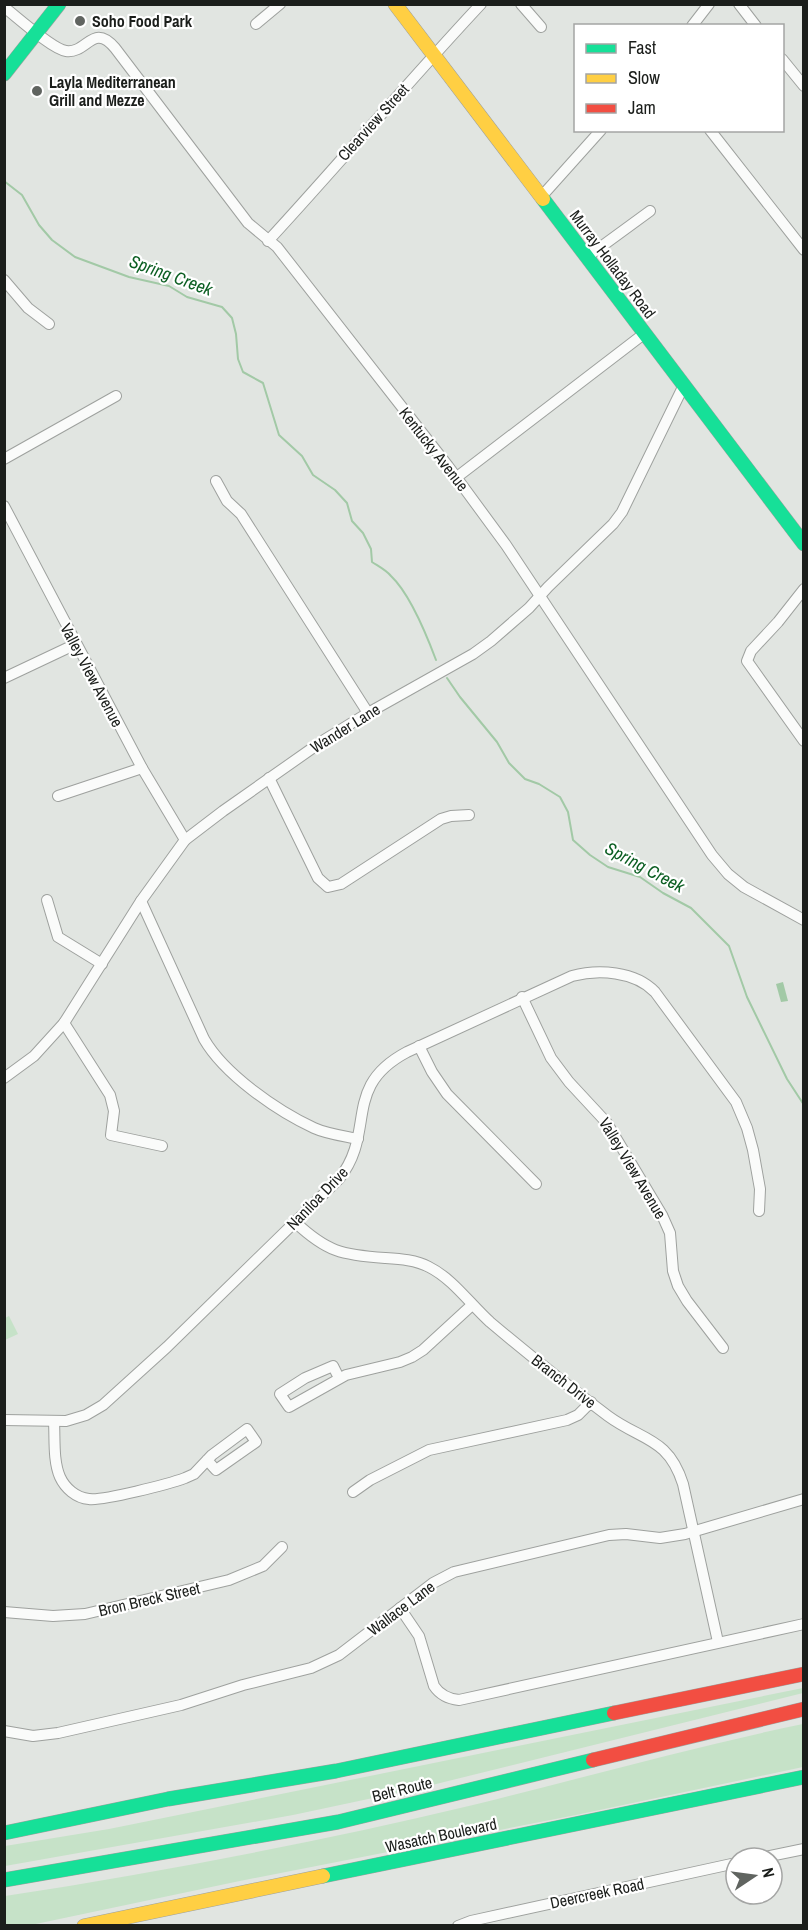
<svg xmlns="http://www.w3.org/2000/svg" width="808" height="1930" font-family="'Archivo Narrow',sans-serif">
	<style>
		.green { fill: #c6e2c8 }
		.water { fill: #a2c9a6 }
		.lines { fill: none; stroke-linecap: round; stroke-linejoin: round }
		.stream { stroke: #a2c9a6; stroke-width: 2 }
		.street-casing { stroke: #9ea19e; stroke-width: 12 }
		.fast-casing { stroke: #9ea19e; stroke-width: 15 }
		.slow-casing { stroke: #9ea19e; stroke-width: 15 }
		.jam-casing { stroke: #9ea19e; stroke-width: 15 }
		.street { stroke: #fafbfa; stroke-width: 10 }
		.fast { stroke: #16e098; stroke-width: 14 }
		.slow { stroke: #ffcf43; stroke-width: 14 }
		.jam { stroke: #f24e42; stroke-width: 14 }
		.poi-dot { fill: #606460; stroke: #fff; stroke-width: 2 }
		.labels { text-anchor: middle; dominant-baseline: central; stroke-width: 4.5; stroke-linejoin: round; paint-order: stroke }
		.poi-label { font-size: 16px; font-weight: bold; fill: #1b1e1b; stroke: #fff; text-anchor: start }
		.street-label { font-size: 16px; fill: #1b1e1b; stroke: #fff }
		.water-label { font-size: 18px; font-style: italic; fill: #0c5f23; stroke: #fff }
	</style>
	<rect width="100%" height="100%" fill="#e1e5e1"/>
	<g class="green">
		<path d="M9,1316L18,1334L5,1340V1318Z"/>
		<path d="M803,1688V1693L420,1788L293,1815L5,1866V1846L109,1829Z"/>
		<path d="M803,1724V1767L576,1815L235,1882L31,1925H5V1896C161,1872 318,1842 473,1805C583,1778 692,1747 803,1724Z"/>
	</g>
	<path class="water" d="M783,982L788,1001L781,1002L776,984Z"/>
	<g class="lines">
		<g class="stream">
			<path d="M4,181L22,195L39,225L52,240L75,257L129,277L169,286L187,297L222,307L232,318L236,334L238,359L243,372L263,383L279,435L302,456L313,475L335,490L347,503L352,521L363,533L371,549L372,562C378,566 386,570 391,576C409,593 427,636 436,660"/>
			<path d="M447,678L460,697L497,742L509,763L525,779L539,784L560,797L568,812L573,840L590,855L608,867L640,877L663,893L691,908L729,946L747,997L787,1079L804,1105"/>
		</g>
		<defs>
			<g id="street">
				<path d="M521,4L541,27"/>
				<path d="M739,4L756,26"/>
				<path d="M4,7C17,17 52,49 66,51C87,54 93,22 115,48L248,223L277,247L448,466L506,545L712,855L728,874L744,887L804,920"/>
				<path d="M256,24L280,4"/>
				<path d="M692,26L709,4"/>
				<path d="M782,59L804,86"/>
				<path d="M710,130L804,250"/>
				<path d="M541,197L601,130"/>
				<path d="M268,241C340,163 408,82 481,4"/>
				<path d="M587,257L650,211"/>
				<path d="M4,280L28,308L49,324"/>
				<path d="M4,459L116,396"/>
				<path d="M457,477L645,333"/>
				<path d="M216,481L227,501L241,514L368,713"/>
				<path d="M4,506L142,768L185,840"/>
				<path d="M804,589L778,622L751,651L747,661L804,741"/>
				<path d="M4,678L76,644"/>
				<path d="M269,778L318,878L328,887L341,884L441,819L451,816L469,815"/>
				<path d="M58,796L142,768"/>
				<path d="M47,900L58,937L102,964"/>
				<path d="M141,901L204,1039C224,1074 277,1111 314,1128C327,1134 344,1136 358,1139"/>
				<path d="M522,997L551,1058L569,1082L607,1123L662,1215L670,1233L673,1271L678,1286L687,1301L723,1348"/>
				<path d="M64,1023L110,1095L114,1111L111,1135L162,1146"/>
				<path d="M419,1046L432,1072L447,1094L536,1184"/>
				<path d="M4,1078L34,1056L64,1023L141,901L185,840L223,811L324,740L368,713L473,654L491,641L529,608L548,587L613,524L622,512L684,385"/>
				<path d="M295,1222C327,1252 342,1255 385,1258C400,1259 416,1260 429,1267C453,1279 470,1304 490,1322C528,1354 568,1386 608,1416C642,1441 668,1437 683,1484L718,1642"/>
				<path d="M339,1378L333,1366L305,1378L280,1394L289,1407L346,1375L400,1362L412,1357L423,1350L472,1305"/>
				<path d="M4,1420L66,1421L86,1415L103,1405L167,1347L339,1179C377,1131 341,1087 407,1052L572,976C598,969 635,971 655,992L736,1102L747,1128L753,1150L760,1189L759,1211"/>
				<path d="M54,1422C55,1439 53,1461 60,1477C65,1488 76,1498 89,1499C103,1501 169,1484 185,1478L194,1474L212,1455L247,1429L256,1442L216,1470L207,1460"/>
				<path d="M353,1492L370,1480L429,1450L567,1420L578,1415L591,1402"/>
				<path d="M400,1608L419,1636L434,1686C440,1695 449,1699 459,1700L804,1624"/>
				<path d="M4,1612L53,1616L85,1614L229,1580L263,1566L282,1547"/>
				<path d="M4,1731L33,1736L58,1733L181,1705L243,1685L311,1668L339,1655L433,1583L454,1572L609,1535L626,1534L660,1538L685,1534L804,1499"/>
				<path d="M760,1858L804,1849"/>
				<path d="M458,1926L471,1921L736,1863"/>
			</g>
			<g id="fast">
				<path d="M4,74L59,4"/>
				<path d="M543,199L804,544"/>
				<path d="M4,1833L168,1799L336,1771L614,1713"/>
				<path d="M323,1876L804,1777"/>
				<path d="M4,1880L338,1822L593,1760"/>
			</g>
			<g id="slow">
				<path d="M395,4L543,199"/>
				<path d="M84,1926L323,1876"/>
			</g>
			<g id="jam">
				<path d="M614,1713L804,1674"/>
				<path d="M593,1760L804,1709"/>
			</g>
		</defs>
		<use href="#street" class="street-casing"/>
		<use href="#fast" class="fast-casing"/>
		<use href="#slow" class="slow-casing"/>
		<use href="#jam" class="jam-casing"/>
		<use href="#street" class="street"/>
		<use href="#fast" class="fast"/>
		<use href="#slow" class="slow"/>
		<use href="#jam" class="jam"/>
	</g>
	<g class="poi-dot">
		<circle cx="80" cy="21" r="6"/>
		<circle cx="37" cy="91" r="6"/>
	</g>
	<g class="labels">
		<g class="poi-label">
			<text x="92" y="21">Soho Food Park</text>
			<text x="49" y="82">Layla Mediterranean<tspan x="49" dy="18">Grill and Mezze</tspan></text>
		</g>
		<g class="street-label">
			<text transform="translate(373 122) rotate(-48)">Clearview Street</text>
			<text transform="translate(613 264) rotate(53)">Murray Holladay Road</text>
			<text transform="translate(434 449) rotate(52)">Kentucky Avenue</text>
			<text transform="translate(92 675) rotate(62)">Valley View Avenue</text>
			<text transform="translate(345 728) rotate(-32)">Wander Lane</text>
			<text transform="translate(633 1168) rotate(59)">Valley View Avenue</text>
			<text transform="translate(317 1198) rotate(-46)">Naniloa Drive</text>
			<text transform="translate(564 1381) rotate(38)">Branch Drive</text>
			<text transform="translate(149 1599) rotate(-13)">Bron Breck Street</text>
			<text transform="translate(401 1608) rotate(-37)">Wallace Lane</text>
			<text transform="translate(402 1789) rotate(-14)">Belt Route</text>
			<text transform="translate(441 1835) rotate(-12)">Wasatch Boulevard</text>
			<text transform="translate(597 1893) rotate(-12)">Deercreek Road</text>
		</g>
		<g class="water-label">
			<text transform="translate(171 275) rotate(20)">Spring Creek</text>
			<text transform="translate(645 867) rotate(28)">Spring Creek</text>
		</g>
	</g>
	<rect width="808" height="1930" fill="none" stroke="#1b1e1b" stroke-width="12"/>
	<rect x="574" y="24" width="210" height="108" fill="#ffffff" stroke="#a4a5a4" stroke-width="1.5"/>
	<rect x="586" y="44" width="30" height="9" fill="#16e098" stroke="#a4a5a4" stroke-width="1.5"/>
	<text x="628" y="54" font-size="18" fill="#1b1e1b">Fast</text>
	<rect x="586" y="74" width="30" height="9" fill="#ffcf43" stroke="#a4a5a4" stroke-width="1.5"/>
	<text x="628" y="84" font-size="18" fill="#1b1e1b">Slow</text>
	<rect x="586" y="104" width="30" height="9" fill="#f24e42" stroke="#a4a5a4" stroke-width="1.5"/>
	<text x="628" y="114" font-size="18" fill="#1b1e1b">Jam</text>
	<g transform="translate(754 1876) rotate(77)"><circle r="28" fill="#ffffff" stroke="#a4a5a4" stroke-width="1.5"/>
	<path d="M0-4.5L10 22L0 15L-10 22Z" fill="#606460"/>
	<text y="-9" font-size="16" font-weight="bold" text-anchor="middle" fill="#1b1e1b">N</text>
	</g>
</svg>
